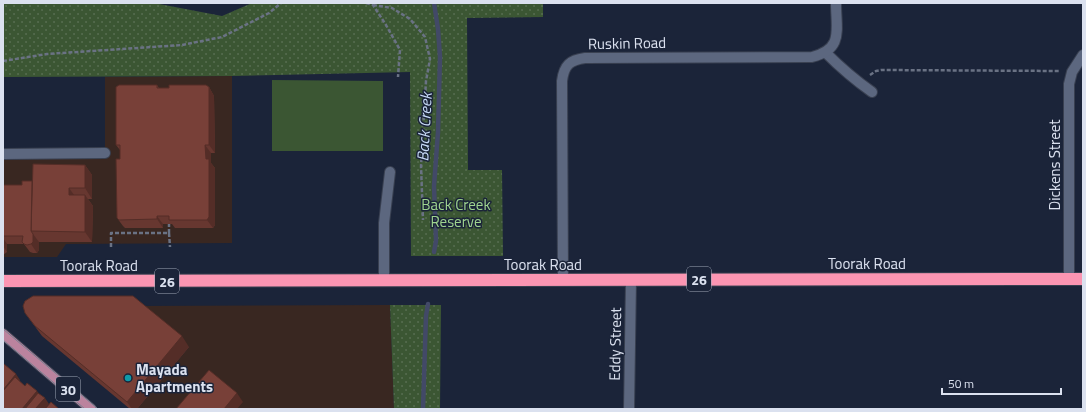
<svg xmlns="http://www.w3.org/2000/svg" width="1086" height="412" font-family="'Titillium Web',sans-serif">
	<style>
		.commercial { fill: #392721 }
		.grass { fill: url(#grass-dots) }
		.pitch { fill: #3b5633 }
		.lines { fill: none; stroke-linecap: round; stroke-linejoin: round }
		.stream { stroke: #424967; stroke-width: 4.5 }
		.minor-casing { stroke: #394051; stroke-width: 12 }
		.major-casing { stroke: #394051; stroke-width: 12 }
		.highway-casing { stroke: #394051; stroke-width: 14 }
		.path { stroke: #6a7284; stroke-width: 2.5; stroke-dasharray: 4 2; stroke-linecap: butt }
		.minor { stroke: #5c677f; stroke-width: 10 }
		.major { stroke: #bb839e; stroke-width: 10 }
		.highway { stroke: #fb95b2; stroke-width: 12 }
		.tram { stroke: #788091; stroke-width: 1 }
		.wall { fill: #673730 }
		.shaded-wall { fill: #542d27 }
		.building { fill: #784038; stroke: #542d27 }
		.culture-dot { fill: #0f9aa8; stroke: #1b2439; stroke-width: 1.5 }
		.labels { text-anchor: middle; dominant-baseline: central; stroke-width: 3; stroke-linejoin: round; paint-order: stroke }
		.shield { fill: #1b2439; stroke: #a1a8b8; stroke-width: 1 }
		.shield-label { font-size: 14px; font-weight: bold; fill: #dbe1ef }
		.street-label { font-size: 15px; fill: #dbe1ef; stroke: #1b2439 }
		.park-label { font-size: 15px; fill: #9fd48f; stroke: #1b2439 }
		.poi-label { font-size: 15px; font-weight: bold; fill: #dbe1ef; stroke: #1b2439; text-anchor: start }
		.water-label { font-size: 16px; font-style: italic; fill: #c8dbf7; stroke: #1b2439 }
	</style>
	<defs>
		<pattern id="grass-dots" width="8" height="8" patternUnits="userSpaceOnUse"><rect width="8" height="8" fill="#3b5633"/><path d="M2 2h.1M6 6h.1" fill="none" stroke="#576e51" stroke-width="1.8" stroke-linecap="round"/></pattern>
	</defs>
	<rect width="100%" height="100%" fill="#1b2439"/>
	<g class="commercial">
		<path d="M232,76V243L66,244L57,257H3V157H105V77Z"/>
		<path d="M390,305L394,409H137L189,347L140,306Z"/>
	</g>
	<g class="grass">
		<path d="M3,3H154L222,16L252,3H543V17L467,18L468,170H502L503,256H411L410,72L232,76L3,77Z"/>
		<path d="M390,305H441L440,409H394Z"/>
	</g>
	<path class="pitch" d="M272,80L383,81V151H272Z"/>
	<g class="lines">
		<g class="stream">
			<path d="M434,3L438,29L440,57L438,132L434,186L436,241L434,252"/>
			<path d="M423,409L426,316L428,304"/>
		</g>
		<defs>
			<g id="minor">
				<path d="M826,53C840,67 855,80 872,92"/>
				<path d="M3,154L105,153"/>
				<path d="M1069,279V84L1072,72L1083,55"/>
				<path d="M384,280V223L390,172"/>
				<path d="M563,280L562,81C564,65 570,60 585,58L812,57C844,49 836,30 836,3"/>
				<path d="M629,409L631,280"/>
			</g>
			<path id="major" d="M3,334L91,409"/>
			<path id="highway" d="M3,281L1083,279"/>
		</defs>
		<use href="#minor" class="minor-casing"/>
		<use href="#major" class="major-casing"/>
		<use href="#highway" class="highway-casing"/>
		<g class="path">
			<path d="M366,3L373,5L386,25L400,50L398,77"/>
			<path d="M373,5L392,8L410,19L425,37L430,59L426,81L421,166L423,220"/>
			<path d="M3,61L47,54L182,45L222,37L269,13L281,3"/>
			<path d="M870,75L876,71L881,70L1059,71"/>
			<path d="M169,233L170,247"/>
			<path d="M111,247V233H169V224"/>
		</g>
		<use href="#minor" class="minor"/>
		<use href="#major" class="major"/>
		<use href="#highway" class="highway"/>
		<g class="tram">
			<path d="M3,329L98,409"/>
			<path d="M3,340L85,409"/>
		</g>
	</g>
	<g class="wall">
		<path d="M157,85L159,88L209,87L214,96L215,153H211V163L215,168V225L213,228H175L172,224H163V228H125L123,226L117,218L120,159V150L116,145Z"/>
		<path d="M85,165L92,175V199H88L93,206L92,242H39V250L37,253H33L30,252L24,244H7V252L3,255V185H22Z"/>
		<path d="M25,313L189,347L137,409H130L42,336Z"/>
	</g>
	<g class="shaded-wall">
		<path d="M209,87L214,96L215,153L209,145Z"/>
		<path d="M205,145L211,153V163L215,168V225L213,228L207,220Z"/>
		<path d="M85,165L92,175V199L85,188Z"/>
		<path d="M69,188L77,199L69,195Z"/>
		<path d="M85,195L93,206L92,242L85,232Z"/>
		<path d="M157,216L163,224V228L157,219Z"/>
		<path d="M33,234L39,242V250L37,253L31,244Z"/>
		<path d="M3,238L7,244V252L3,246Z"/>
		<path d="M182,336L189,347L137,409H132L127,402Z"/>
		<path d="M16,374L20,380L7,397L3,390Z"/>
		<path d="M37,391L43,399L35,409H22Z"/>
		<path d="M237,393L243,402L237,409H224Z"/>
		<path d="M45,398L49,404L45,409H35Z"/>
	</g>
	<g class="building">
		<path d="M119,85H157V88H169V85H206L209,87V145H205L206,159H209V217L207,220H169V216H157V219L119,220L117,218L116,159H120V145H116V87Z"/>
		<path d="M33,164L85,165V188H69V195H85V232L31,231Z"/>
		<path d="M22,181H32L31,231L33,234V242L31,244L27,245L24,244L22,242L23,236H3V185H22Z"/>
		<path d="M33,296H133L182,336L127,402L35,326L25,313L23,306L25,301Z"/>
		<path d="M4,364L16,374L3,390V365Z"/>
		<path d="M209,370L237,393L224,409H176Z"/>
		<path d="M15,377L25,386L27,383L37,391L22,409H3V391Z"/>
		<path d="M38,393L45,398L35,409H25Z"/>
		<path d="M51,402L59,409H45Z"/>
	</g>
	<circle class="culture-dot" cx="128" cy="378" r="4"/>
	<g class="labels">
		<g class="shield">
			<rect x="687" y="267" width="24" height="24" rx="3"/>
			<rect x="155" y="269" width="24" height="24" rx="3"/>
			<rect x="56" y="377" width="24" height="24" rx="3"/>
		</g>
		<g class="shield-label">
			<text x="699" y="279">26</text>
			<text x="167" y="281">26</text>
			<text x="68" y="389">30</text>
		</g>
		<g class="street-label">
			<text transform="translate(627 43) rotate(-1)">Ruskin Road</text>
			<text transform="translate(1054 165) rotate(-90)">Dickens Street</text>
			<text x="867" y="263">Toorak Road</text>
			<text x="543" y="264">Toorak Road</text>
			<text x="99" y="265">Toorak Road</text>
			<text transform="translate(615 344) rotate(-89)">Eddy Street</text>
		</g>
		<g class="park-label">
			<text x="456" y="204">Back Creek<tspan x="456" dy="17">Reserve</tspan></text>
		</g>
		<g class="poi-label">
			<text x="136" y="369">Mayada<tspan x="136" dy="17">Apartments</tspan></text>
		</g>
		<g class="water-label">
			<text transform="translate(424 127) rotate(-87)">Back Creek</text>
		</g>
	</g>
	<rect width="1086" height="412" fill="none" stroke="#dbe1ef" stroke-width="8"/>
	<path d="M942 388v6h119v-6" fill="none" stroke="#dbe1ef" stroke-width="2"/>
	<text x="948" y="388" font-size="12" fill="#dbe1ef" stroke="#1b2439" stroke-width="3" paint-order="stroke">50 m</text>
</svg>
